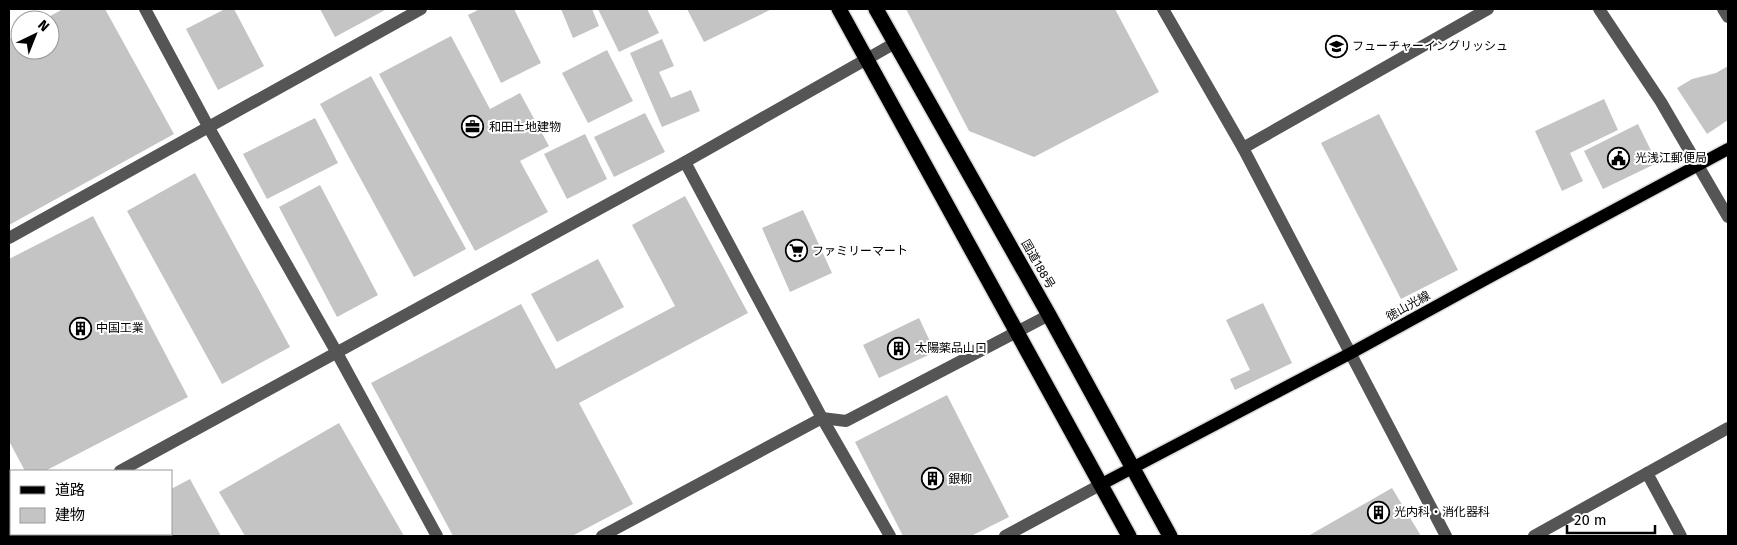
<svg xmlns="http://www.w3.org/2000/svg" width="1737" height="545" font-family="'Fira Sans','Noto Sans JP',sans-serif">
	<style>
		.building { fill: #c4c4c4 }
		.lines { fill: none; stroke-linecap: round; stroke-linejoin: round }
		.major-casing { stroke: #dbdbdb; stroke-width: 15 }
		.highway-casing { stroke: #dbdbdb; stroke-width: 18 }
		.minor { stroke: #555; stroke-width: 12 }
		.major { stroke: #000; stroke-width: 12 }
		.highway { stroke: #000; stroke-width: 15 }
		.labels { text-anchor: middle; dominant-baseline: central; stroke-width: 4; stroke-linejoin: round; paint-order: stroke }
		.poi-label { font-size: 12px; fill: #000; stroke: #fff; text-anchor: start }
		.street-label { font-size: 12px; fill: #000; stroke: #fff }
	</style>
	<rect width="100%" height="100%" fill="#fff"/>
	<g class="building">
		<path d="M63,9H105L174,134L9,225V39L20,32V50H50V20H43Z"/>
		<path d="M225,9H234L264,66L218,90L186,29Z"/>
		<path d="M320,9H387L335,37Z"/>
		<path d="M480,9H514L541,63L501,83L468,15Z"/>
		<path d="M561,9H592L599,26L573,38Z"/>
		<path d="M598,9H647L659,33L619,52Z"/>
		<path d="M687,9H772L704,42Z"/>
		<path d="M906,9H1115L1159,92L1034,157L969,131Z"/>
		<path d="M451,36L490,109L520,93L549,146L520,161L548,212L475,251L379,74Z"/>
		<path d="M662,39L674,66L659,72L671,98L691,90L700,111L662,127L630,53Z"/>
		<path d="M607,50L633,101L588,123L562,73Z"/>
		<path d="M1728,66V120L1707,134L1677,88L1692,79L1716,73Z"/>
		<path d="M371,76L466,249L414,277L320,104Z"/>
		<path d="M1604,99L1618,130L1570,153L1583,181L1562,191L1535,131Z"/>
		<path d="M645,113L665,152L614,177L594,137Z"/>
		<path d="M1379,114L1458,270L1401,299L1321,143Z"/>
		<path d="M315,118L338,163L267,199L243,154Z"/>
		<path d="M1638,124L1657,163L1603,189L1584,151Z"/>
		<path d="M585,134L607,179L567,199L544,154Z"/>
		<path d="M195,173L290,347L222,384L127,211Z"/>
		<path d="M320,185L378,295L337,317L279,207Z"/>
		<path d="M685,196L748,313L579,403L633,504L572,536H453L371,383L521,304L556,369L675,306L632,225Z"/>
		<path d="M803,210L832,273L790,292L762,228Z"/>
		<path d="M93,216L188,397L45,471H25L9,441V259Z"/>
		<path d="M598,259L624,307L557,342L531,294Z"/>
		<path d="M1263,303L1292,363L1235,390L1230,379L1250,370L1226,320Z"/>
		<path d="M919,318L935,352L879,378L863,345Z"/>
		<path d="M947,395L1009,517L971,536H903L855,442Z"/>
		<path d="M339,423L404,536H245L219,492Z"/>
		<path d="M190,479L221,536H140L139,534H171V489Z"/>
		<path d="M1392,488L1421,536H1308Z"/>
	</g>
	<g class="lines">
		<defs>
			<path id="major" d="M1100,485L1351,353L1486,279L1728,149"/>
			<g id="highway">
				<path d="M839,9L1129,536"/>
				<path d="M876,9L1049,315L1170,536"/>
			</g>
		</defs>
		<use href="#major" class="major-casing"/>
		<use href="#highway" class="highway-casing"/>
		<g class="minor">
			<path d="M145,9L209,128L337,353L437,536"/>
			<path d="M1163,9L1243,148L1446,536"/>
			<path d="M1599,9L1661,102L1728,217"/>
			<path d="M1723,9L1728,17"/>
			<path d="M1243,148L1488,9"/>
			<path d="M685,162L822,418L890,536"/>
			<path d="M9,238L421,9"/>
			<path d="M120,471L685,162L895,43"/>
			<path d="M1647,473L1681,536"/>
			<path d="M9,532L11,531"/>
			<path d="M602,536L822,418L846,421L1049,315"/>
			<path d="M1005,536L1100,485"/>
			<path d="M1534,536L1728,428"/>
		</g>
		<use href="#major" class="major"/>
		<use href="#highway" class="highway"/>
	</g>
	<defs>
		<symbol id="school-ring" viewBox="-11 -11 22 22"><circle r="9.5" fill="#fff" stroke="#000" stroke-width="1.5"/><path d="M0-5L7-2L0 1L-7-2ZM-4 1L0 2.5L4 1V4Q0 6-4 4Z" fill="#000"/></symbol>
		<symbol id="office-ring" viewBox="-11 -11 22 22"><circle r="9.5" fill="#fff" stroke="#000" stroke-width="1.5"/><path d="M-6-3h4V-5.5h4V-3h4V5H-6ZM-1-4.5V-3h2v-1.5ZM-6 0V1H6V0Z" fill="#000"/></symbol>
		<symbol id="civic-ring" viewBox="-11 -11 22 22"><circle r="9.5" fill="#fff" stroke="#000" stroke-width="1.5"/><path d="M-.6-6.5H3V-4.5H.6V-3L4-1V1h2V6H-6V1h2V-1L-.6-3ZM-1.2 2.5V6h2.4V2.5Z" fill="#000"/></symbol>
		<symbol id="supermarket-ring" viewBox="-11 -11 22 22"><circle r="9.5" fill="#fff" stroke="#000" stroke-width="1.5"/><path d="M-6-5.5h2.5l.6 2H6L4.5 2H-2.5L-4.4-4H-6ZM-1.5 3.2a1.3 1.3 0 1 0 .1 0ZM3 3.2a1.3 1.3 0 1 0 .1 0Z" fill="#000"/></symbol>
		<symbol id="building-ring" viewBox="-11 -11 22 22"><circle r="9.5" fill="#fff" stroke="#000" stroke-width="1.5"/><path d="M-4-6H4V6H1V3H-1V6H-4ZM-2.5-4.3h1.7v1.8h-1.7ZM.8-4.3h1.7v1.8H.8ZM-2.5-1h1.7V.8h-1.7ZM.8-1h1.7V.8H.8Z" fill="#000"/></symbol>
	</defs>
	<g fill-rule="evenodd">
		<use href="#school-ring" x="1324" y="34" width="25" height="25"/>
		<use href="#office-ring" x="460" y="114" width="25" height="25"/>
		<use href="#civic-ring" x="1606" y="146" width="25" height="25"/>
		<use href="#supermarket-ring" x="784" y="238" width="25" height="25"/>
		<use href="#building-ring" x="68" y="316" width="25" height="25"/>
		<use href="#building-ring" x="886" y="336" width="25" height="25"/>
		<use href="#building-ring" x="920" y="466" width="25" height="25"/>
		<use href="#building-ring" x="1366" y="500" width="25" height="25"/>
	</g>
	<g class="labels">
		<g class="poi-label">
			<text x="1352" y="46">フューチャーイングリッシュ</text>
			<text x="489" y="127">和田土地建物</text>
			<text x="1635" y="158">光浅江郵便局</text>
			<text x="812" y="251">ファミリーマート</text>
			<text x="96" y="328">中国工業</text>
			<text x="915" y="348">太陽薬品山口</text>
			<text x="948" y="479">銀柳</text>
			<text x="1394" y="512">光内科・消化器科</text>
		</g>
		<g class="street-label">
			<text transform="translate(1038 264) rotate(60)">国道188号</text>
			<text transform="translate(1408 306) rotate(-29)">徳山光線</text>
		</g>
	</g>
	<rect width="1737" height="545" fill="none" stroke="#000000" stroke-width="20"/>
	<rect x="10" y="470" width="162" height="65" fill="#ffffff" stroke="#999999"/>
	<rect x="20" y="486" width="25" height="8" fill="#000000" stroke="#999999"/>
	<text x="55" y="495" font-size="15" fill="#000000">道路</text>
	<rect x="20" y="508" width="25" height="15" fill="#c4c4c4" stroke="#999999"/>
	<text x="55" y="520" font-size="15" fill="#000000">建物</text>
	<g transform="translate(35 35) rotate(43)"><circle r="24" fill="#ffffff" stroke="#999999"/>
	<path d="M0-4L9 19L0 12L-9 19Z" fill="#000000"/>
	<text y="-8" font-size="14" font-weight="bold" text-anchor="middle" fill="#000000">N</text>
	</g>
	<path d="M1567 525v8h88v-8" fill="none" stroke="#000000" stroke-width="2.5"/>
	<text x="1574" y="525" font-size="15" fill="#000000" stroke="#ffffff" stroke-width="4" paint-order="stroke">20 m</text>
</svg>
